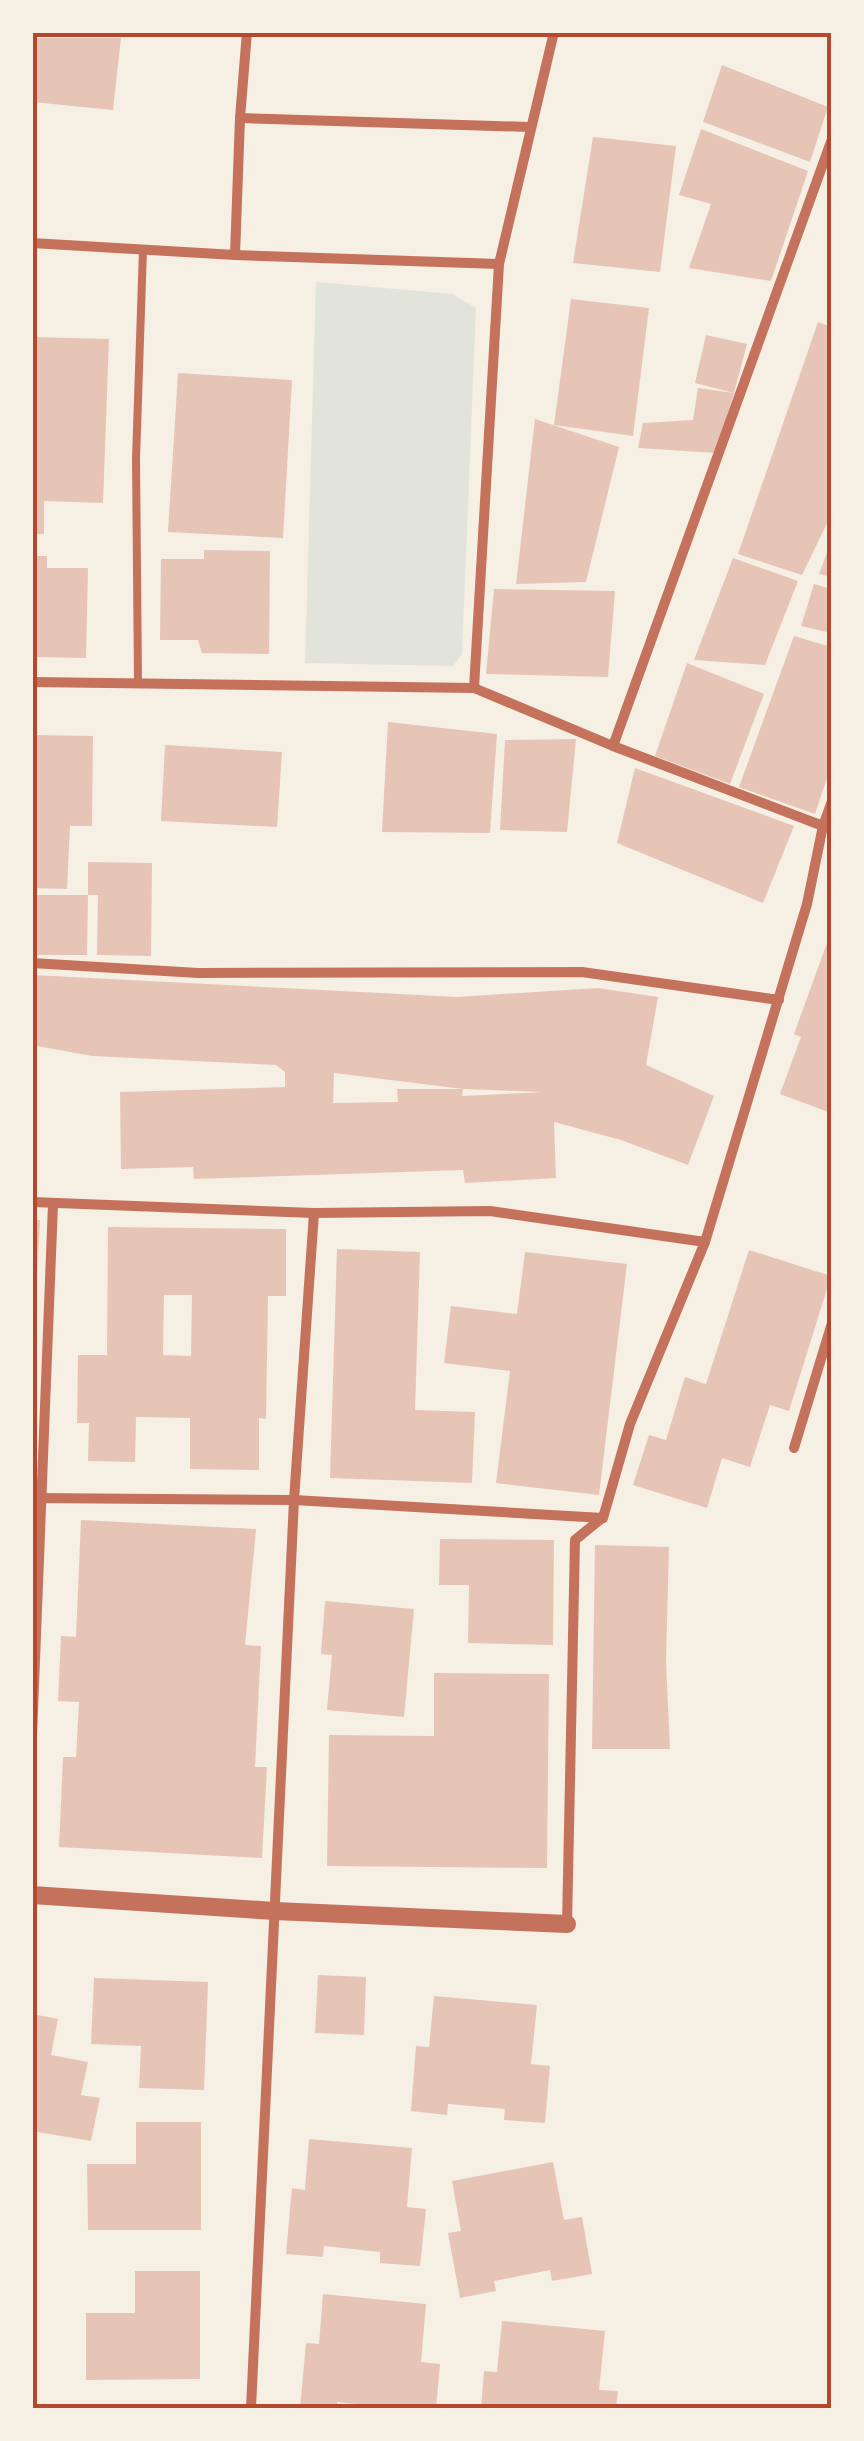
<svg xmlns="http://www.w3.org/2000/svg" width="864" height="2441" font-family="Lato,sans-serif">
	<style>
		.green { fill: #e2e4dc }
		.building { fill: #e6c5b7; fill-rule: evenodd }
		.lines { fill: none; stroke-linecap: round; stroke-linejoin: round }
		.service { stroke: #c5725c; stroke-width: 8 }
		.minor { stroke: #c5725c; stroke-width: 10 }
		.tertiary { stroke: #c5725c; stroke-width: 18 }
		.neatline { fill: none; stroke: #b5482f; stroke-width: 4 }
	</style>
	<rect width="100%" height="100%" fill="#f6efe4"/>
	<path class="green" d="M316,282L453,294L476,308L462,654L453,666L305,663Z"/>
	<g class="building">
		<path d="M32,38H121L113,110L32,102Z"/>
		<path d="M722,65L828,107L810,162L703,122Z"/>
		<path d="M701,129L808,171L771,281L689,268L711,204L679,195Z"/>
		<path d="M593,137L676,146L660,272L573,263Z"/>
		<path d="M571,299L649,308L633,436L554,425Z"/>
		<path d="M818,322L831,327V515L802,575L738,554Z"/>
		<path d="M706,335L747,344L734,393L716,453L638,448L643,423L693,420L698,388L734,393L695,383Z"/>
		<path d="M32,337L109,339L103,503L44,501V534H32Z"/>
		<path d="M178,373L292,380L283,538L168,532Z"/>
		<path d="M535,419L619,447L586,582L516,584Z"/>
		<path d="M831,542V577L819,574Z"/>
		<path d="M204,550L270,551L269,654L202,653L198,640H160L161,559H204Z"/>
		<path d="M32,556H47V568H88L86,658L32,657Z"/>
		<path d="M733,558L798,581L765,665L694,660Z"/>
		<path d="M814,584L831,589V633L801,626Z"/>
		<path d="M494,589L615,591L608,677L486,674Z"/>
		<path d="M794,636L831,647V766L815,814L739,787Z"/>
		<path d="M687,663L764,694L730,784L655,756Z"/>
		<path d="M388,722L497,734L490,833L382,832Z"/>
		<path d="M32,735L93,736L92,826H70L67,889L32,888Z"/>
		<path d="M576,739L567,832L500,830L505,740Z"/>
		<path d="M165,745L282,752L277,827L161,821Z"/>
		<path d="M635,768L794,826L763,903L617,843Z"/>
		<path d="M88,862L152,863L151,956L97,955L98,895H88Z"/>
		<path d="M32,895H88L87,955H32Z"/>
		<path d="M831,932V1113L780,1094L801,1037L794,1034Z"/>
		<path d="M32,975L457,997L598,988L658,997L646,1065L714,1096L688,1165L621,1140L554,1122L556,1178L465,1183L463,1170L194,1179L193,1167L121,1169L120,1092L285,1087V1072L276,1065L92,1056L32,1045ZM334,1073L463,1089L545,1092L462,1096L463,1089H397L398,1102L333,1103Z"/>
		<path d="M32,1220H40L36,1296H32Z"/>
		<path d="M108,1227L286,1229V1296H268L266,1419L259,1418V1470L190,1469V1418L136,1417L135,1462L88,1461L89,1423H77L78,1355H107ZM164,1295H192L191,1356L163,1355Z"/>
		<path d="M337,1249L420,1252L415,1410L475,1412L472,1483L330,1478Z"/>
		<path d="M749,1250L831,1276L789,1411L770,1405L750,1467L722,1458L707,1508L633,1485L649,1435L666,1440L685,1377L706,1384Z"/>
		<path d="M525,1252L627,1264L599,1495L496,1483L510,1371L444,1363L451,1306L517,1314Z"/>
		<path d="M81,1520L256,1529L245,1645L261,1646L255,1767H267L262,1858L59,1847L63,1757H76L79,1702L58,1701L61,1636L76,1637Z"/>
		<path d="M440,1539L554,1540L553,1645L468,1643L469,1585H439Z"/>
		<path d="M595,1545L669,1547L666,1661L670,1749H592Z"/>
		<path d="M325,1601L414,1609L404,1717L327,1710L332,1655L321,1654Z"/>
		<path d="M434,1673L549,1674L547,1868L327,1866L329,1735L434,1736Z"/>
		<path d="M318,1975L366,1977L364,2035L315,2033Z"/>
		<path d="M94,1978L208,1982L204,2090L139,2088L141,2046L91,2044Z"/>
		<path d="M434,1996L537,2005L531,2064L550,2066L545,2123L504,2120L505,2109L448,2104L447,2115L411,2111L416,2046L429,2047Z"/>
		<path d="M32,2014L58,2019L51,2055L88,2062L81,2095L100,2098L91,2141L32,2131Z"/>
		<path d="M136,2122H201V2230H88L87,2164H136Z"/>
		<path d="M309,2139L412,2148L407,2207L426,2209L420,2266L380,2263V2252L324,2246L323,2257L286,2254L292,2188L305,2190Z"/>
		<path d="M553,2162L564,2220L582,2217L592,2274L552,2281L550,2270L494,2281L496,2291L460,2298L448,2233L461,2231L452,2181Z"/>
		<path d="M135,2271H200V2379L86,2380V2313H135Z"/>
		<path d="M323,2294L426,2304L421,2362L440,2364L436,2408H395L337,2402V2408H300L306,2343L319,2344Z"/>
		<path d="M502,2321L605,2331L599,2390L618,2391L616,2408H481L484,2371L497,2372Z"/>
	</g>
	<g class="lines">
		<path class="service" d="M138,683L136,459L143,250"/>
		<g class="minor">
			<path d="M240,118L529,127"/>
			<path d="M32,243L235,255L499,264"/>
			<path d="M235,255L240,118L247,32"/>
			<path d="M32,682L474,688L613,746L823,826"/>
			<path d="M474,688L499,264L554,32"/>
			<path d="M613,746L832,139"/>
			<path d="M32,963L198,973L582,972L779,1000"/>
			<path d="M32,1202L314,1213L490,1211L705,1242"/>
			<path d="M794,1448L832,1323"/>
			<path d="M32,1498L294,1500L603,1518L630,1424L705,1242L807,904L823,826L832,801"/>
			<path d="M32,1736L53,1204"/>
			<path d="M567,1924L575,1540L602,1518"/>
			<path d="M251,2408L294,1500L314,1213"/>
		</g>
		<path class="tertiary" d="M32,1895L275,1911L567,1924"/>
	</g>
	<rect width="864" height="2441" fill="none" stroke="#f6efe4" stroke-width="70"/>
	<rect x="35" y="35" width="794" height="2371" class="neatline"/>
</svg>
